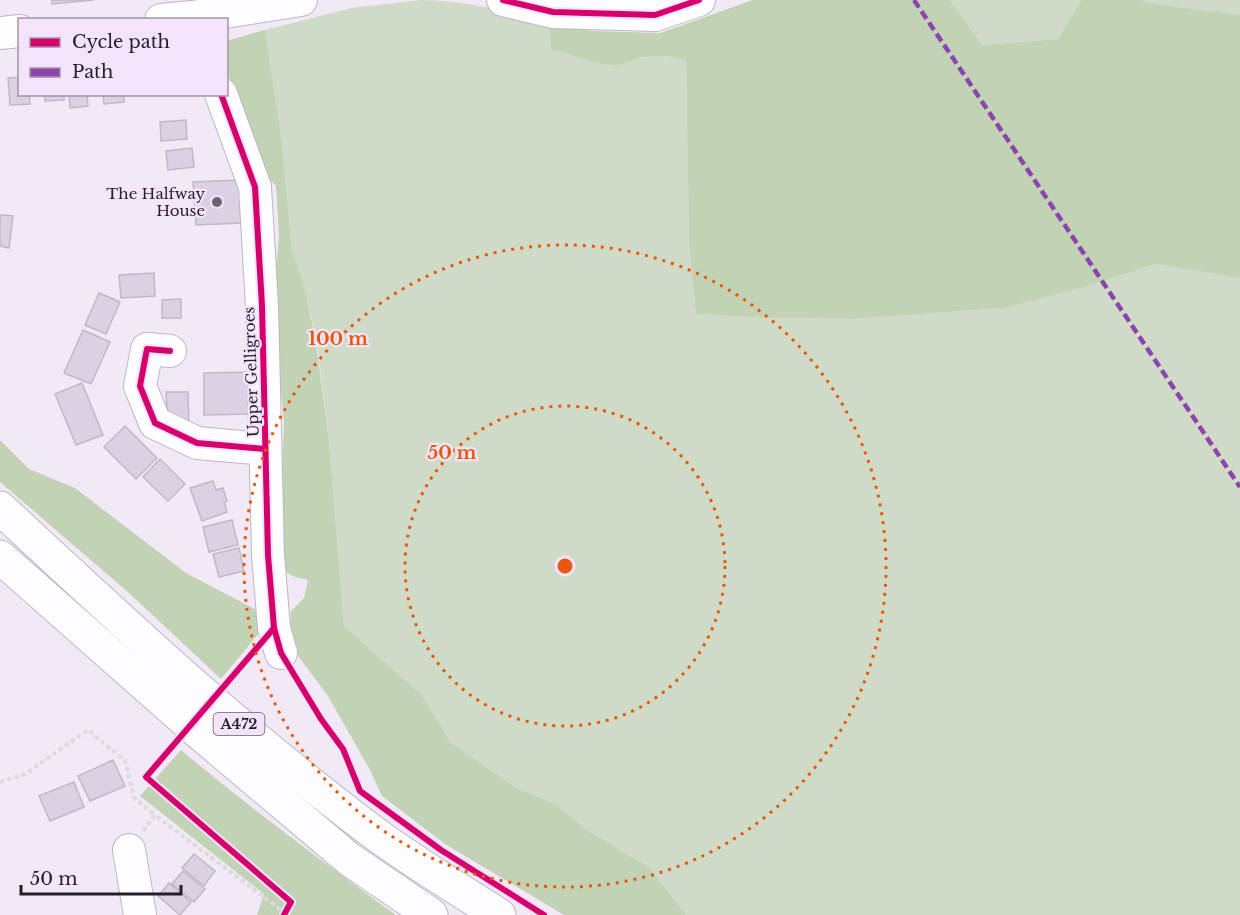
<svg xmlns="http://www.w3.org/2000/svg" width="1240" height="915" font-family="'Libre Baskerville',serif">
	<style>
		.green { fill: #cfdbc6 }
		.forest { fill: #c2d2b5 }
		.building { fill: #dbd1e3; stroke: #bfb9c4; stroke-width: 1.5 }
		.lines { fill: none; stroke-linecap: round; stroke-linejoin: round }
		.minor-casing { stroke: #beb7c2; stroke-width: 34 }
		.major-casing { stroke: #beb7c2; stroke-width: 35 }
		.path { stroke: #dddade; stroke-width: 4; stroke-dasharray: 4.5 3; stroke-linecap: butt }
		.minor { stroke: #fdfcfe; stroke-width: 32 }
		.major { stroke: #fdfcfe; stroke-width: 33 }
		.quiet { stroke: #8e44ad; stroke-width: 4.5; stroke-dasharray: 9 4.5; stroke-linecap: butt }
		.cycleway-casing { stroke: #f3e4fb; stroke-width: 10 }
		.cycleway { stroke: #d6006c; stroke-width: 6 }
		.ring { fill: none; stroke: #e8590c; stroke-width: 3; stroke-dasharray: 3 6 }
		.poi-dot { fill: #6c6570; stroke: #f3e4fb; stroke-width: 2 }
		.labels { text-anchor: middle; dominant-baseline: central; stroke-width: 4.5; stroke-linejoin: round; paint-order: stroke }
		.shield { fill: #f3e4fb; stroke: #625967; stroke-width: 1.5 }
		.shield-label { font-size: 14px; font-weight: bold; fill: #241e28 }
		.poi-label { font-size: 15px; fill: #241e28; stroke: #f3e4fb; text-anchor: end }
		.street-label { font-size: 15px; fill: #241e28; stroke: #f3e4fb }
		.centre { fill: #e8590c; stroke: #f3e4fb; stroke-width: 3 }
		.ring-label { font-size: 18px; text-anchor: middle; font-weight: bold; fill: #e8590c; stroke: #f3e4fb; stroke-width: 4.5; stroke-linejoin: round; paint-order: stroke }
	</style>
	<rect width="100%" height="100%" fill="#f2e9f6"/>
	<g class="green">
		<path d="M421,0C460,0 512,11 549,25C571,34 597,53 618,66C645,55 657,54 686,60L689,244L696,314L766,318L853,319L1004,308L1085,287L1156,264L1240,278V915H686L650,868L590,832L557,805L515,787L451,743L422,695L344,626L329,441L317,343L304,285L292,251L282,142L265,30L351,8Z"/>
		<path d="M950,0H1081L1058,39L982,45Z"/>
		<path d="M1140,0H1240V15L1155,4Z"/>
	</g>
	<g class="forest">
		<path d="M753,0H950L982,45L1058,39L1081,0H1140L1155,4L1240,15V278L1156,264L1085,287L1004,308L853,319L766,318L696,314L689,244L686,60L666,56L642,57L618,66L598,63L551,49L550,26L593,31L660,33Z"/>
		<path d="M265,30L282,142L292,251L304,285L316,343L329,441L344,626L422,695L451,743L515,787L557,805L590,832L650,868L686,915H564L445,844L382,796L370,770L328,696L289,644L291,611L304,598L308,580C285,575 286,575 279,553L284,422L273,307L279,236L276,186L257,166L244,134L227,67L226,41Z"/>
		<path d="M0,440L29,469L75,488L186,573L264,614L265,626L221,679L129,593L0,482Z"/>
		<path d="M181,750C250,808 323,862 396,915H257L264,894L140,796Z"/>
	</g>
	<g class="building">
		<path d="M52,0H94L52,4Z"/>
		<path d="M20,77V94H29L30,104L10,105L8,78Z"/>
		<path d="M44,94H64V100L45,101Z"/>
		<path d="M69,94H87L88,106L70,108Z"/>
		<path d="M103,94H124V102L104,104Z"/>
		<path d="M186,120L187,139L161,141L160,122Z"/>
		<path d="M192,148L194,167L168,170L166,151Z"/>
		<path d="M239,180L241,223L196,225L193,182Z"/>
		<path d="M0,215L13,216L9,248L0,246Z"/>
		<path d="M154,273L155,296L121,298L119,275Z"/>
		<path d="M99,293L120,302L106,334L85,325Z"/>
		<path d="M181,299V318H162V300Z"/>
		<path d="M83,330L110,342L91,384L64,373Z"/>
		<path d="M249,372V414L204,415V373Z"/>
		<path d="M82,383L103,435L76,445L55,394Z"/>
		<path d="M166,392H188L189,426L168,427Z"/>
		<path d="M125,426L157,458L136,479L104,447Z"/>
		<path d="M160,459L185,484L168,501L143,477Z"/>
		<path d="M213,481L216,490L223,488L227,501L224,502L227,512L202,521L190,488Z"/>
		<path d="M232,520L238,545L209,552L203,527Z"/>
		<path d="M239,548L244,571L219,577L213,554Z"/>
		<path d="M113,760L125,786L90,801L78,776Z"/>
		<path d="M74,782L84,807L50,821L39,796Z"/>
		<path d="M194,854L215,871L204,886L182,868Z"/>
		<path d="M183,871L205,889L194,902L172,884Z"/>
		<path d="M169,883L191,902L180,915L158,896Z"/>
	</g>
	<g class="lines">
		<defs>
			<g id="minor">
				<path d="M503,0L553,12L655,15L699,0"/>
				<path d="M161,20L193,17L301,0"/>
				<path d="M0,33L20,31"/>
				<path d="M221,94L255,187L262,306L268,555L274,628L281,653"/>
				<path d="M170,351L147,349L140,386L155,423L197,443L265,449"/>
				<path d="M129,850L140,915"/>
			</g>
			<g id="major">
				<path d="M0,508C123,622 246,738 381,838C419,865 459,890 499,915"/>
				<path d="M0,557L196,730L349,859L431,915"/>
			</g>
		</defs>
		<use href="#minor" class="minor-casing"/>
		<use href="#major" class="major-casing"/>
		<g class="path">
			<path d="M0,782L25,774L88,730L125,761L134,798L155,815"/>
			<path d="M143,831L155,815L285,913"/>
		</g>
		<use href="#minor" class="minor"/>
		<use href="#major" class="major"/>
		<path class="quiet" d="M914,0L1240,487"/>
		<defs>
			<g id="cycleway">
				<path d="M503,0L553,12L655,15L699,0"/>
				<path d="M221,94L255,187L262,306L268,555L274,628L281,653L321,719L343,749L360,791L441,850L544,915"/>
				<path d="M170,351L147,349L140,386L155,423L197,443L265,449"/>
				<path d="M274,628L146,777L291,902L284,915"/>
			</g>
		</defs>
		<use href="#cycleway" class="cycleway-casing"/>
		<use href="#cycleway" class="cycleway"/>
	</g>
	<g class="ring">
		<circle cx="565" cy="566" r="160"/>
		<circle cx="565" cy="566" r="321"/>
	</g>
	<circle class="poi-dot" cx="217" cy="202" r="6"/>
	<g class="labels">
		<rect class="shield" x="213.5" y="713" width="51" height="22" rx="4.5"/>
		<g class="shield-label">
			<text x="239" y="724">A472</text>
		</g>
		<g class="poi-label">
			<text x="205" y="193">The Halfway<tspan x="205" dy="17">House</tspan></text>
		</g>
		<g class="street-label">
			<text transform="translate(251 372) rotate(-92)">Upper Gelligroes</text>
		</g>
	</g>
	<circle cx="565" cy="566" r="9" class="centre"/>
	<g class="ring-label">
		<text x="338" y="345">100 m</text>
		<text x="452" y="459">50 m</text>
	</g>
	<rect x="18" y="18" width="210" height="78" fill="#f3e4fb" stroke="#a095a7" stroke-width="1.5"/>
	<rect x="30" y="38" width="30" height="9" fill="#d6006c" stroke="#a095a7" stroke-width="1.5"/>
	<text x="72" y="48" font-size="18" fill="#241e28">Cycle path</text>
	<rect x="30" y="68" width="30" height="9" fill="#8e44ad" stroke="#a095a7" stroke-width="1.5"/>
	<text x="72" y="78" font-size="18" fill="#241e28">Path</text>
	<path d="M21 885v9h160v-9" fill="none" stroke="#241e28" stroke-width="3"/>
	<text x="30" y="885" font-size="18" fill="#241e28" stroke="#f3e4fb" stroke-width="4.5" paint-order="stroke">50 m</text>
</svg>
